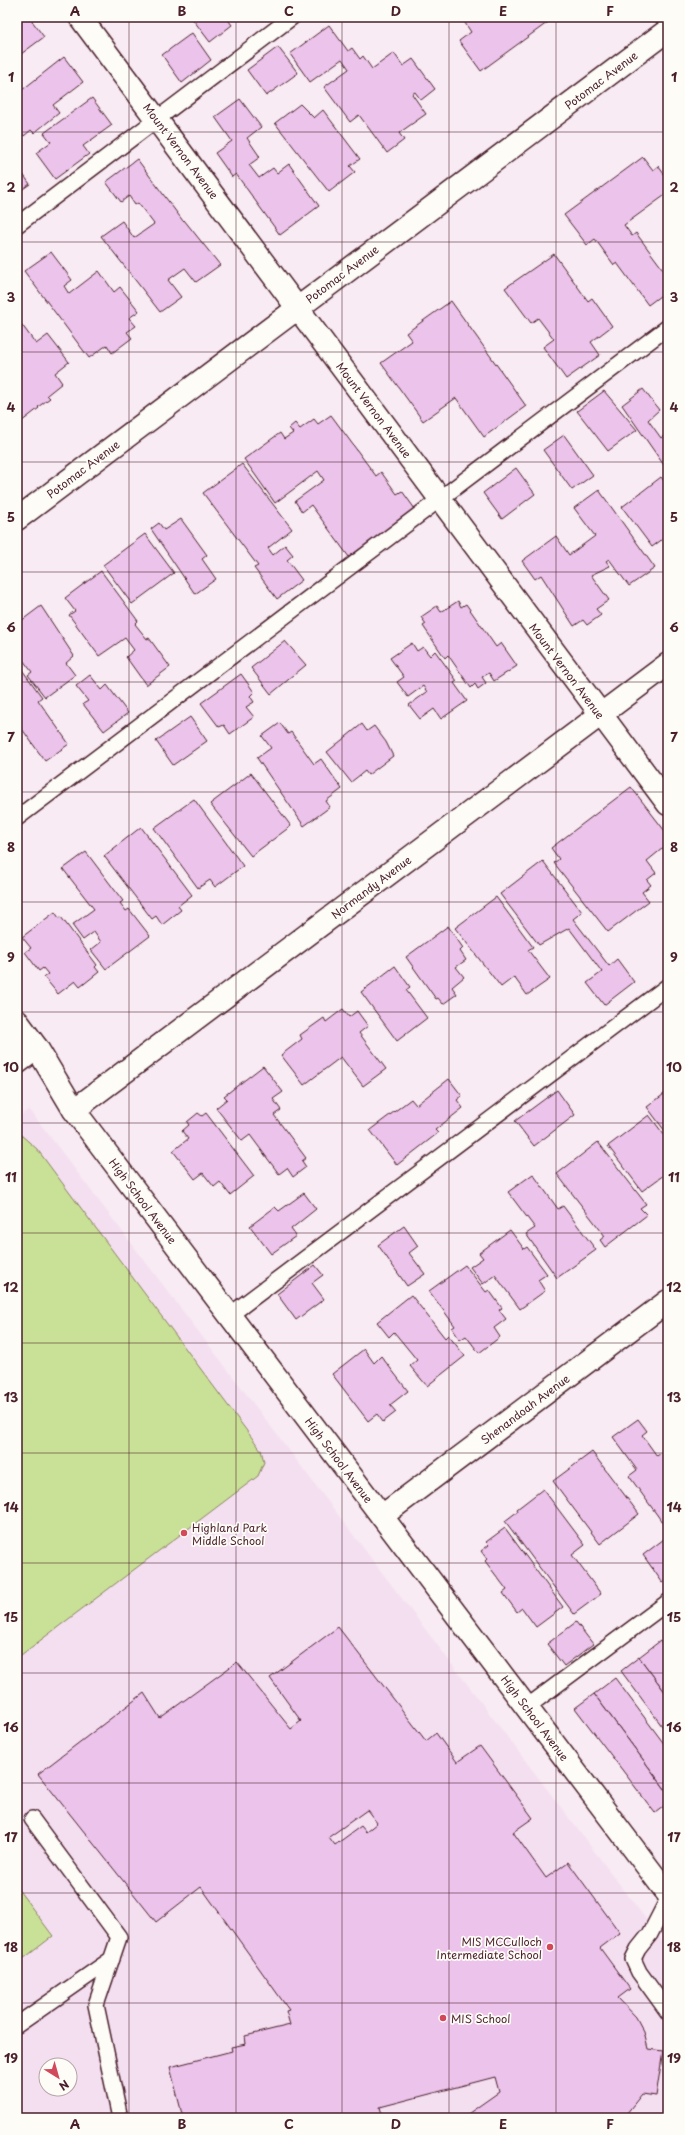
<svg xmlns="http://www.w3.org/2000/svg" width="685" height="2135" font-family="'Playpen Sans',sans-serif">
	<style>
		.built { fill: #f4dff1; fill-rule: evenodd }
		.green { fill: #c9e196; stroke: #8a8060 }
		.building { fill: #ecc3eb; stroke: #4a1f2b; fill-rule: evenodd }
		.lines { fill: none; stroke-linecap: round; stroke-linejoin: round }
		.lane-casing { stroke: #4a1f2b; stroke-width: 18 }
		.street-casing { stroke: #4a1f2b; stroke-width: 25 }
		.lane { stroke: #fdfcf7; stroke-width: 15 }
		.street { stroke: #fdfcf7; stroke-width: 22 }
		.grid { fill: none; stroke: #4a1f2b; stroke-width: 1; stroke-opacity: 0.55 }
		.poi-dot { fill: #d1495b; stroke: #fdfcf7; stroke-width: 1.5 }
		.labels { text-anchor: middle; dominant-baseline: central; stroke-width: 3.5; stroke-linejoin: round; paint-order: stroke }
		.street-label { font-size: 11px; fill: #4a1f2b; stroke: #fdfcf7 }
		.poi-label { font-size: 11px; fill: #4a1f2b; stroke: #fdfcf7; text-anchor: start }
		.neatline { fill: none; stroke: #4a1f2b; stroke-width: 1.5 }
		.grid-label { font-size: 13px; text-anchor: middle; font-weight: bold; fill: #4a1f2b }
	</style>
	<rect width="100%" height="100%" fill="#f8ebf3"/>
	<filter id="ink" filterUnits="userSpaceOnUse"><feTurbulence type="fractalNoise" baseFrequency=".025" numOctaves="2"/><feDisplacementMap in="SourceGraphic" scale="8" xChannelSelector="R" yChannelSelector="G"/><feConvolveMatrix kernelMatrix="1 2 1 2 8 2 1 2 1" color-interpolation-filters="sRGB"/></filter>
	<g filter="url(#ink)">
		<path class="built" d="M29,1109L668,1948V2118H17V1118ZM46,2065H70V2089H46Z"/>
		<g class="green">
			<path d="M21,1135L37,1149L261,1450L264,1462L258,1476L17,1658V1136Z"/>
			<path d="M17,1888L53,1936L19,1962L17,1960Z"/>
		</g>
		<g class="building">
			<path d="M17,17H29L44,37L17,57Z"/>
			<path d="M191,17H226L232,25L210,42Z"/>
			<path d="M461,17H549L551,20L481,71L459,41L471,32Z"/>
			<path d="M329,25L348,51L352,48L360,59L363,56L372,69L394,53L403,66L413,59L435,89L421,100L415,92L412,94L426,114L399,133L404,140L387,153L359,115L350,122L324,87L349,69L342,59L310,82L290,54Z"/>
			<path d="M192,33L211,60L182,83L162,55Z"/>
			<path d="M278,47L298,73L266,96L247,70Z"/>
			<path d="M64,57L83,82L53,105L59,113L34,133L31,130L24,136L17,127V94Z"/>
			<path d="M92,98L112,125L83,146L89,154L55,179L36,153L51,142L44,133Z"/>
			<path d="M240,99L261,127L247,138L260,157L249,165L259,178L273,168L277,173L289,164L319,206L280,235L236,174L232,177L215,153L232,141L215,117Z"/>
			<path d="M300,104L314,118L323,110L360,159L350,166L355,172L329,192L275,123Z"/>
			<path d="M643,157L653,170L658,166L668,179V193L624,225L632,236L636,233L668,276V290L648,305L617,263L614,265L595,239L587,245L564,215Z"/>
			<path d="M137,159L183,221L184,220L220,265L196,282L185,268L168,280L181,297L160,312L101,236L122,221L134,238L154,224L138,203L135,205L129,196L121,202L106,182Z"/>
			<path d="M17,166L30,184L17,193Z"/>
			<path d="M51,252L72,280L64,286L69,294L99,271L114,292L120,287L139,311L129,318L136,326L127,332L132,338L112,353L107,345L89,358L24,271Z"/>
			<path d="M554,254L588,301L592,298L612,326L591,342L600,355L566,379L543,347L554,339L538,318L531,323L505,288Z"/>
			<path d="M451,301L526,406L484,437L456,398L423,421L381,363L412,341L406,333Z"/>
			<path d="M22,325L36,344L48,335L69,362L55,373L62,383L47,395L50,398L38,407L39,408L21,422L17,416V329Z"/>
			<path d="M643,389L659,410L648,420L661,438L668,433V471L622,405Z"/>
			<path d="M604,391L637,430L608,451L577,411Z"/>
			<path d="M331,415L376,476L381,472L397,494L402,491L415,509L349,557L311,505L302,512L295,501L324,480L318,471L275,503L244,459L280,433L284,439L293,433L289,428L295,423L300,429L314,419L318,424Z"/>
			<path d="M564,435L593,475L572,490L543,450Z"/>
			<path d="M242,464L292,529L268,548L273,555L285,545L293,555L287,560L302,580L277,599L254,568L258,566L203,493Z"/>
			<path d="M516,468L535,494L502,519L483,493Z"/>
			<path d="M661,477L668,486V535L652,547L622,507Z"/>
			<path d="M599,490L655,568L629,586L609,559L606,561L610,566L591,575L609,600L596,609L601,615L587,625L583,620L574,626L541,575L535,579L522,561L556,536L569,555L595,536L574,508Z"/>
			<path d="M181,519L207,555L202,559L216,579L195,594L151,529L159,523L164,530Z"/>
			<path d="M145,534L174,573L132,604L103,565Z"/>
			<path d="M101,571L138,621L135,624L147,639L149,638L170,667L146,685L126,657L134,650L125,638L99,656L69,615L75,611L65,598Z"/>
			<path d="M458,601L461,607L466,604L496,647L501,643L517,666L494,681L489,673L482,677L486,683L478,689L475,684L471,688L448,655L445,658L423,626L426,624L421,617L437,606L441,612Z"/>
			<path d="M41,606L74,656L66,663L75,675L45,697L28,675L32,672L17,652V624Z"/>
			<path d="M285,641L306,665L271,694L251,668Z"/>
			<path d="M412,643L417,651L423,647L430,656L435,651L457,681L454,683L467,701L441,719L434,709L420,719L409,705L427,692L423,686L408,697L397,682L404,677L390,658Z"/>
			<path d="M17,663L42,697L38,700L69,744L45,761L17,722Z"/>
			<path d="M241,674L254,692L250,696L254,702L246,707L254,717L230,734L224,725L219,727L201,703Z"/>
			<path d="M90,675L102,690L107,685L128,713L104,731L83,704L88,701L76,686Z"/>
			<path d="M190,717L207,741L173,765L156,741Z"/>
			<path d="M280,723L288,734L291,732L314,764L321,759L342,789L326,801L330,807L304,826L257,758L271,748L262,736Z"/>
			<path d="M362,724L367,731L374,726L386,742L393,756L368,775L365,771L351,782L327,752Z"/>
			<path d="M251,773L291,826L251,856L210,804Z"/>
			<path d="M631,787L668,835V844L647,861L656,873L647,880L651,885L642,892L649,901L608,932L554,863L559,859L551,848Z"/>
			<path d="M194,799L243,866L215,887L210,880L198,888L154,828Z"/>
			<path d="M141,827L192,895L178,906L181,910L162,925L156,916L152,919L104,856Z"/>
			<path d="M86,852L123,901L120,903L126,911L129,909L150,936L106,969L91,950L101,942L94,932L83,940L72,925L94,909L63,869Z"/>
			<path d="M543,861L582,912L573,919L609,966L617,959L634,982L604,1005L587,983L602,972L569,928L539,945L500,894Z"/>
			<path d="M496,897L533,947L528,950L550,979L527,995L514,977L501,987L455,928Z"/>
			<path d="M55,912L59,918L61,917L97,965L95,967L99,972L80,987L75,981L58,994L44,977L48,974L43,968L39,971L25,952L31,948L22,937Z"/>
			<path d="M448,926L463,948L460,951L466,960L456,967L464,977L452,987L457,994L443,1004L438,998L436,999L406,957Z"/>
			<path d="M395,966L410,987L406,990L427,1018L397,1041L361,992Z"/>
			<path d="M343,1009L349,1017L357,1011L368,1026L359,1033L386,1069L363,1086L341,1057L304,1085L281,1055L302,1039L300,1035L324,1018L326,1022Z"/>
			<path d="M263,1066L283,1092L273,1099L281,1110L274,1115L306,1158L302,1161L306,1167L293,1177L287,1168L279,1174L250,1135L242,1141L216,1108L227,1099L224,1096Z"/>
			<path d="M449,1079L462,1096L457,1100L463,1108L435,1130L438,1133L397,1165L370,1130L411,1099L416,1105Z"/>
			<path d="M557,1090L575,1115L534,1146L515,1121Z"/>
			<path d="M668,1091V1135L647,1107Z"/>
			<path d="M198,1113L202,1116L206,1113L254,1176L230,1195L220,1182L214,1187L203,1173L195,1179L173,1151L188,1139L182,1131L189,1125L187,1122Z"/>
			<path d="M649,1115L668,1140V1172L642,1191L608,1146Z"/>
			<path d="M598,1142L646,1204L640,1208L647,1215L605,1247L600,1240L605,1236L557,1174Z"/>
			<path d="M533,1174L558,1209L563,1206L596,1250L557,1278L526,1234L535,1228L508,1192Z"/>
			<path d="M304,1193L316,1209L291,1229L296,1236L271,1254L250,1226L275,1207L279,1211Z"/>
			<path d="M404,1226L418,1246L409,1253L425,1274L407,1286L378,1245Z"/>
			<path d="M510,1230L524,1249L527,1247L547,1274L538,1280L545,1291L520,1309L495,1275L483,1284L470,1267L483,1258L479,1253Z"/>
			<path d="M315,1265L323,1275L312,1283L324,1299L296,1320L277,1294Z"/>
			<path d="M465,1265L486,1292L489,1290L502,1308L499,1310L506,1319L494,1328L500,1337L479,1353L466,1336L460,1340L452,1328L455,1326L429,1291Z"/>
			<path d="M411,1295L445,1338L448,1335L465,1356L427,1386L410,1366L417,1360L394,1332L389,1337L377,1322Z"/>
			<path d="M364,1349L374,1363L381,1356L408,1391L390,1405L396,1412L383,1422L377,1414L368,1421L332,1374Z"/>
			<path d="M638,1419L647,1431L642,1435L657,1456L668,1447V1530L629,1476L637,1470L613,1437Z"/>
			<path d="M592,1452L639,1514L600,1544L553,1481Z"/>
			<path d="M543,1489L585,1545L572,1555L601,1594L574,1614L505,1521L518,1511L517,1509Z"/>
			<path d="M505,1528L563,1607L536,1627L522,1608L517,1612L503,1593L507,1590L485,1561L487,1559L481,1551L489,1545L486,1542Z"/>
			<path d="M668,1536V1578L662,1582L643,1555Z"/>
			<path d="M576,1622L593,1644L564,1666L547,1644Z"/>
			<path d="M338,1627L426,1741L436,1733L457,1762L480,1746L533,1818L513,1832L546,1878L568,1862L620,1933L600,1948L630,1989L618,1998L636,2017L644,2032L648,2049L663,2051L656,2096L642,2094L623,2118H462L499,2092L495,2077L380,2107L383,2118H183L170,2067L232,2051L231,2047L246,2044L245,2036L290,2025L286,2011L289,2010L201,1887L156,1922L38,1774L144,1693L160,1718L237,1662L291,1729L301,1721L270,1678ZM367,1810L377,1823L366,1832L361,1826L335,1845L329,1837Z"/>
			<path d="M660,1641L668,1652V1696L639,1657Z"/>
			<path d="M639,1657L668,1696V1734L621,1671Z"/>
			<path d="M615,1678L668,1749V1793L594,1694Z"/>
			<path d="M594,1694L668,1793V1803L655,1813L575,1708Z"/>
		</g>
		<g class="lines">
			<defs>
				<g id="lane">
					<path d="M17,225L292,17"/>
					<path d="M17,818L668,327"/>
					<path d="M230,1315L668,986"/>
					<path d="M527,1707L668,1602"/>
					<path d="M32,1819L119,1937L96,2005L120,2118"/>
					<path d="M668,1899L650,1934L638,1949L633,1959L639,1972L668,2012"/>
					<path d="M17,2025L112,1959"/>
				</g>
				<g id="street">
					<path d="M80,17L668,804"/>
					<path d="M17,519L668,30"/>
					<path d="M17,1021L37,1048L74,1110L668,1894"/>
					<path d="M17,1063L37,1048"/>
					<path d="M74,1110L668,664"/>
					<path d="M382,1516L668,1301"/>
				</g>
			</defs>
			<use href="#lane" class="lane-casing"/>
			<use href="#street" class="street-casing"/>
			<use href="#lane" class="lane"/>
			<use href="#street" class="street"/>
		</g>
	</g>
	<path class="grid" d="M129,17V2118M236,17V2118M342,17V2118M449,17V2118M556,17V2118M17,132H668M17,242H668M17,352H668M17,462H668M17,572H668M17,682H668M17,792H668M17,902H668M17,1012H668M17,1123H668M17,1233H668M17,1343H668M17,1453H668M17,1563H668M17,1673H668M17,1783H668M17,1893H668M17,2003H668"/>
	<g class="poi-dot">
		<circle cx="184" cy="1533" r="4"/>
		<circle cx="550" cy="1947" r="4"/>
		<circle cx="443" cy="2018" r="4"/>
	</g>
	<g class="labels">
		<g class="street-label">
			<text transform="translate(601 80) rotate(-37)">Potomac Avenue</text>
			<text transform="translate(181 151) rotate(53)">Mount Vernon Avenue</text>
			<text transform="translate(342 274) rotate(-37)">Potomac Avenue</text>
			<text transform="translate(374 410) rotate(53)">Mount Vernon Avenue</text>
			<text transform="translate(83 469) rotate(-37)">Potomac Avenue</text>
			<text transform="translate(567 671) rotate(53)">Mount Vernon Avenue</text>
			<text transform="translate(371 887) rotate(-37)">Normandy Avenue</text>
			<text transform="translate(143 1201) rotate(53)">High School Avenue</text>
			<text transform="translate(525 1409) rotate(-37)">Shenandoah Avenue</text>
			<text transform="translate(339 1460) rotate(53)">High School Avenue</text>
			<text transform="translate(535 1718) rotate(53)">High School Avenue</text>
		</g>
		<g class="poi-label">
			<text x="192" y="1527">Highland Park<tspan x="192" dy="13">Middle School</tspan></text>
			<text x="542" y="1941" text-anchor="end">MIS MCCulloch<tspan x="542" dy="13">Intermediate School</tspan></text>
			<text x="451" y="2018">MIS School</text>
		</g>
	</g>
	<rect width="685" height="2135" fill="none" stroke="#fdfcf7" stroke-width="44"/>
	<g transform="translate(58 2077) rotate(143)"><circle r="19" fill="#fdfcf7" stroke="#b5a4a5"/>
	<path d="M0-3L7 15L0 10L-7 15Z" fill="#d1495b"/>
	<text y="-6" font-size="11" font-weight="bold" text-anchor="middle" fill="#4a1f2b">N</text>
	</g>
	<rect x="22" y="22" width="641" height="2091" class="neatline"/>
	<g class="grid-label">
		<text x="75" y="16">A</text>
		<text x="182" y="16">B</text>
		<text x="289" y="16">C</text>
		<text x="396" y="16">D</text>
		<text x="503" y="16">E</text>
		<text x="610" y="16">F</text>
		<text x="11" y="82">1</text>
		<text x="674" y="82">1</text>
		<text x="11" y="192">2</text>
		<text x="674" y="192">2</text>
		<text x="11" y="302">3</text>
		<text x="674" y="302">3</text>
		<text x="11" y="412">4</text>
		<text x="674" y="412">4</text>
		<text x="11" y="522">5</text>
		<text x="674" y="522">5</text>
		<text x="11" y="632">6</text>
		<text x="674" y="632">6</text>
		<text x="11" y="742">7</text>
		<text x="674" y="742">7</text>
		<text x="11" y="852">8</text>
		<text x="674" y="852">8</text>
		<text x="11" y="962">9</text>
		<text x="674" y="962">9</text>
		<text x="11" y="1072">10</text>
		<text x="674" y="1072">10</text>
		<text x="11" y="1182">11</text>
		<text x="674" y="1182">11</text>
		<text x="11" y="1292">12</text>
		<text x="674" y="1292">12</text>
		<text x="11" y="1402">13</text>
		<text x="674" y="1402">13</text>
		<text x="11" y="1512">14</text>
		<text x="674" y="1512">14</text>
		<text x="11" y="1622">15</text>
		<text x="674" y="1622">15</text>
		<text x="11" y="1732">16</text>
		<text x="674" y="1732">16</text>
		<text x="11" y="1842">17</text>
		<text x="674" y="1842">17</text>
		<text x="11" y="1952">18</text>
		<text x="674" y="1952">18</text>
		<text x="11" y="2063">19</text>
		<text x="674" y="2063">19</text>
		<text x="75" y="2129">A</text>
		<text x="182" y="2129">B</text>
		<text x="289" y="2129">C</text>
		<text x="396" y="2129">D</text>
		<text x="503" y="2129">E</text>
		<text x="610" y="2129">F</text>
	</g>
</svg>
